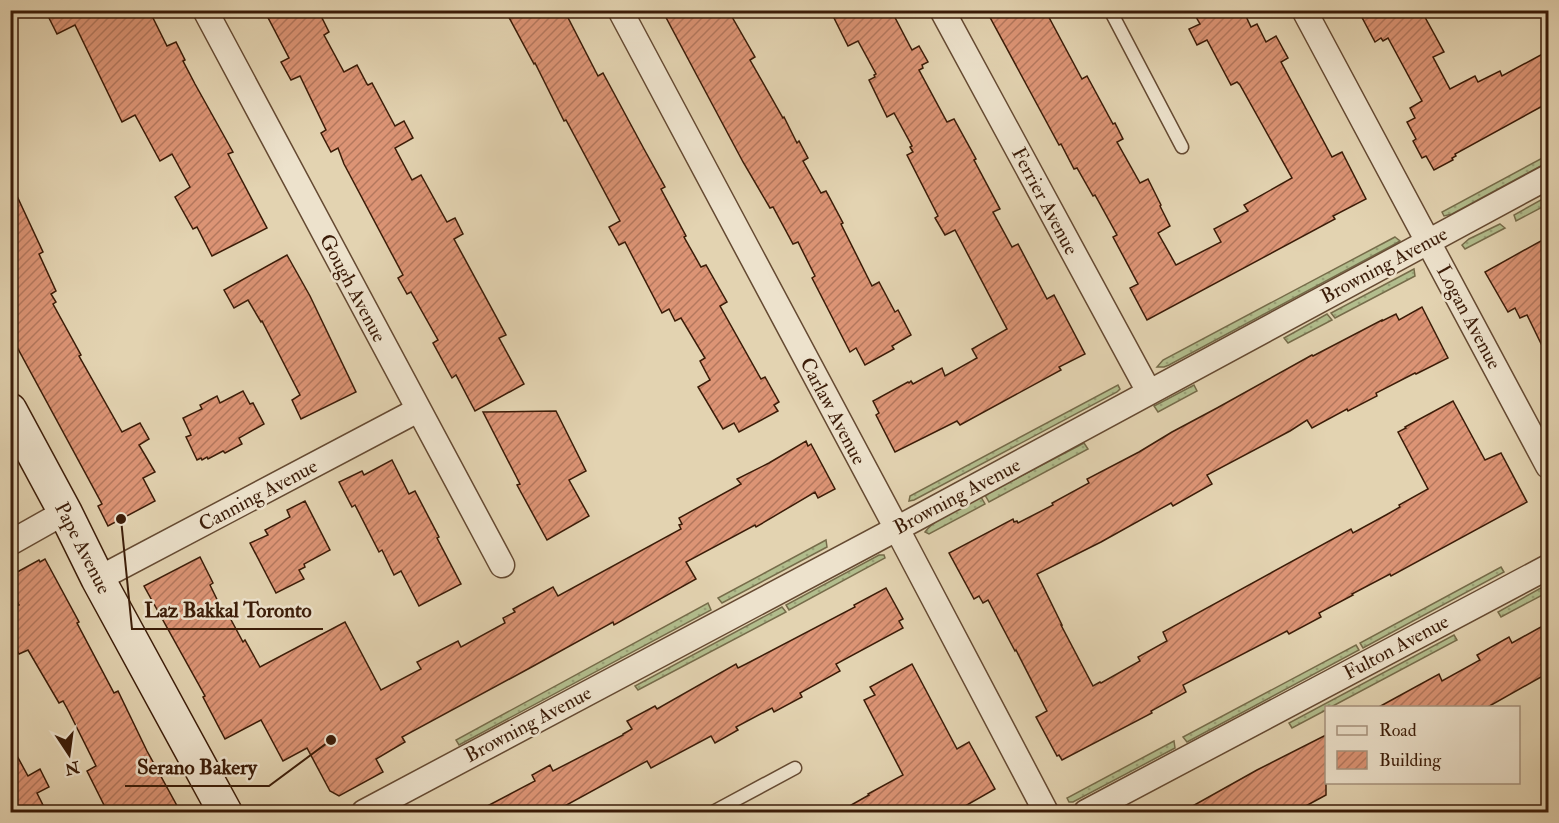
<svg xmlns="http://www.w3.org/2000/svg" width="1559" height="823" font-family="'IM FELL Double Pica',serif">
	<style>
		.grass { fill: url(#grass-dots); stroke: #766c4a; stroke-width: 1.5 }
		.building { fill: url(#building-hatch); stroke: #3b1c08; stroke-width: 1.5 }
		.lines { fill: none; stroke-linecap: round; stroke-linejoin: round }
		.lane-casing { stroke: #654a32; stroke-width: 15 }
		.street-casing { stroke: #654a32; stroke-width: 27 }
		.secondary-casing { stroke: #3b1c08; stroke-width: 36 }
		.lane { stroke: #ede2cc; stroke-width: 12 }
		.street { stroke: #ede2cc; stroke-width: 24 }
		.secondary { stroke: #ede2cc; stroke-width: 33 }
		.labels { text-anchor: middle; dominant-baseline: central; stroke-width: 5; stroke-linejoin: round; paint-order: stroke }
		.street-label { font-size: 20px; fill: #3b1c08; stroke: #ede2cc }
		.leader { fill: none; stroke: #3b1c08; stroke-width: 2 }
		.callout-dot { fill: #3b1c08; stroke: #ede2cc; stroke-width: 2 }
		.callout-label { font-size: 21px; text-anchor: middle; font-weight: bold; fill: #3b1c08; stroke: #ede2cc; stroke-width: 5; stroke-linejoin: round; paint-order: stroke }
	</style>
	<defs>
		<pattern id="grass-dots" width="8" height="8" patternUnits="userSpaceOnUse" patternTransform="scale(1.5)"><rect width="8" height="8" fill="#b2bd8d"/><path d="M2 2h.1M6 6h.1" fill="none" stroke="#9aa278" stroke-width="1.8" stroke-linecap="round"/></pattern>
		<pattern id="building-hatch" width="6" height="6" patternUnits="userSpaceOnUse" patternTransform="scale(1.5)"><rect width="6" height="6" fill="#dc9475"/><path d="M-1 1l2-2M0 6l6-6M5 7l2-2" fill="none" stroke="#b4785e"/></pattern>
	</defs>
	<rect width="100%" height="100%" fill="#e3d3b1"/>
	<filter id="stains"><feTurbulence type="fractalNoise" baseFrequency=".00333" numOctaves="4"/><feColorMatrix values="0 0 0 0 .2 0 0 0 0 .09 0 0 0 0 .02 0 0 0 .5 -.17"/></filter>
	<radialGradient id="worn" r=".72"><stop offset=".6" stop-color="#630" stop-opacity="0"/><stop offset="1" stop-color="#630" stop-opacity=".3"/></radialGradient>
	<g class="grass">
		<path d="M1548,155V162L1452,214L1444,216L1442,212Z"/>
		<path d="M1548,196V204L1516,221L1514,215Z"/>
		<path d="M1500,224L1505,228L1465,249L1462,245L1469,239Z"/>
		<path d="M1395,237L1400,241L1395,244L1169,365L1164,367H1157L1163,360Z"/>
		<path d="M1414,269L1415,276L1335,318L1331,313Z"/>
		<path d="M1327,314L1332,320L1288,343L1284,338Z"/>
		<path d="M1118,385L1120,389L1117,392L914,500L909,501L910,496Z"/>
		<path d="M1194,385L1197,391L1158,412L1154,406Z"/>
		<path d="M1084,443L1088,449L989,502L985,495Z"/>
		<path d="M981,497L985,504L929,534L925,532C936,517 964,506 981,497Z"/>
		<path d="M826,540L827,547L722,603L718,598Z"/>
		<path d="M879,555H884L885,558L789,610L786,605Z"/>
		<path d="M1501,567L1504,572L1363,648L1360,643Z"/>
		<path d="M1548,584V592L1501,617L1498,612Z"/>
		<path d="M708,603L711,610L459,745L456,740Z"/>
		<path d="M782,607L786,612L638,690L635,686Z"/>
		<path d="M1454,635L1457,640L1331,707L1326,708V710L1292,728L1289,723Z"/>
		<path d="M1356,645L1359,650L1187,742L1183,737Z"/>
		<path d="M1174,741L1175,748L1073,802H1069L1067,798Z"/>
	</g>
	<g class="building">
		<path d="M45,10H149L167,46L176,42L185,60L183,61L195,84L233,152L228,154L267,228L212,256L197,227L193,229L175,197L190,187L172,154L160,161L135,115L122,122L75,25L57,34Z"/>
		<path d="M264,10H318L329,32L324,35L344,72L357,65L367,84L368,85L372,83L395,126L404,121L413,138L395,148L412,180L421,175L447,222L455,218L463,234L454,239L506,335L499,338L524,384L475,411L456,375L452,378L433,343L438,340L411,292L407,294L398,278L403,275L344,164L338,148L331,152L321,133L326,130L300,76L291,80L281,62L289,58Z"/>
		<path d="M505,10H564L598,76L603,73L644,149L665,187L661,189L686,236L684,237L701,267L706,265L727,302L720,306L761,379L765,377L779,402L774,405L778,411L739,432L734,423L723,429L698,387L710,380L700,361L705,358L681,318L675,321L669,309L662,313L625,242L619,245L609,227L620,221L566,120L564,121L535,63L534,64Z"/>
		<path d="M662,10H728L755,57L750,60L783,118L784,117L797,143L799,141L808,158L803,161L821,193L826,191L843,223L841,224L872,286L879,282L895,312L898,310L911,335L892,346L894,349L865,365L856,348L850,352L812,278L815,276L798,242L793,244L773,207L770,208L743,162Z"/>
		<path d="M830,10H891L912,50L919,46L928,62L922,65L923,68L919,70L947,122L954,119L976,159L974,160L1000,209L993,212L1012,247L1018,244L1047,299L1054,295L1085,354L1059,367L1061,370L960,425L957,421L895,452L876,415L879,413L873,401L908,382L909,383L911,381L913,384L942,368L945,376L977,358L972,349L1007,329L955,230L945,235L935,218L938,216L907,155L913,152L910,147L912,146L894,113L887,117L869,80L875,77L874,75L876,74L858,41L848,46Z"/>
		<path d="M986,10H1045L1082,79L1087,76L1113,124L1115,123L1123,139L1117,142L1140,183L1148,179L1161,205L1160,206L1170,226L1158,233L1176,265L1221,242L1214,229L1248,211L1244,205L1292,178L1240,85L1237,82L1231,85L1207,40L1197,45L1189,29L1200,24L1192,10H1243L1251,27L1257,24L1266,42L1276,36L1288,58L1281,62L1332,157L1342,152L1366,199L1333,216L1335,219L1147,320L1130,288L1138,284L1113,237L1117,235L1095,195L1093,196L1077,168L1074,169L1061,144L1059,145Z"/>
		<path d="M1358,10H1421L1444,52L1433,57L1450,89L1475,76L1478,82L1500,71L1502,76L1548,51V103L1455,154L1456,156L1452,158L1453,160L1434,170L1426,156L1422,158L1413,141L1416,139L1407,122L1415,118L1410,108L1422,101L1388,38L1383,41L1381,38L1375,42Z"/>
		<path d="M10,181L43,252L39,254L56,291L51,294L56,302L53,304L81,355L79,356L122,432L140,423L149,439L139,445L155,472L143,478L155,501L108,526L98,506L102,504L10,334Z"/>
		<path d="M1548,237V358L1527,315L1520,318L1515,308L1508,312L1485,272Z"/>
		<path d="M287,255L310,296L356,392L301,419L292,400L300,395L262,321L261,322L248,300L234,308L224,290Z"/>
		<path d="M1422,307L1448,358L1416,374L1415,373L1376,393L1377,396L1348,411L1347,409L1312,428L1307,420L1290,431L1207,475L1212,484L1173,506L1171,503L1101,542L1037,574L1062,625H1061L1093,686L1100,682L1101,683L1140,661L1138,657L1167,641L1163,632L1351,529L1353,533L1386,515L1400,507L1399,505L1428,489L1398,432L1406,428L1405,427L1453,401L1485,460L1501,453L1527,502L1391,576L1390,574L1352,594L1353,595L1319,613L1321,617L1289,634L1287,631L1183,685L1186,692L1151,711L1152,713L1062,760L1059,755L1057,756L1036,717L1047,711L1016,650L1015,651L988,600L983,603L979,596L974,599L949,553L1013,519L1014,522L1017,521L1018,523L1053,505L1052,503L1089,483L1087,479L1139,452L1172,432L1217,408L1312,355L1313,356L1382,320V321L1396,314L1399,320Z"/>
		<path d="M243,391L250,404L253,403L264,424L239,438L242,444L225,453L223,451L208,459L207,457L202,460L201,458L197,460L186,437L191,435L183,418L202,409L200,405L217,396L220,403Z"/>
		<path d="M556,411L586,471L569,480L589,516L547,540L517,485L520,484L483,412Z"/>
		<path d="M806,441L808,446L811,444L835,489L818,498L815,492L756,527L755,525L686,562L696,579L614,625L613,622L528,669L402,737L405,742L376,759L383,772L339,796L330,791L307,748L283,761L261,720L225,739L203,697L205,696L144,586L200,557L213,583L210,585L226,618L229,616L243,642L245,640L260,667L345,622L381,690L421,669L417,662L458,641L461,647L505,623L503,618L515,612L513,609L553,587L558,596L681,529L679,525L682,524L679,518L741,484L737,479L769,463Z"/>
		<path d="M392,460L409,494L415,491L439,537L437,538L461,584L419,606L401,571L394,575L382,550L379,552L355,505L352,507L339,482L362,471L364,475Z"/>
		<path d="M305,501L330,550L304,564L305,567L299,570L304,579L276,593L250,543L268,535L265,530L290,517L287,510Z"/>
		<path d="M45,559L79,622L77,623L114,693L118,691L147,751L181,813H108L87,771L96,766L69,712L63,701L59,703L28,650L19,654L10,638V609L19,605L10,589V576L39,560L40,562Z"/>
		<path d="M886,588L903,619L899,621L903,628L836,664L840,671L800,693L802,697L774,712L772,708L736,727L738,730L715,743L711,736L651,768L647,761L552,813H474L535,781L532,775L550,765L553,771L623,735V734L632,729L627,721L655,706L657,709L736,664L738,668L746,664L855,607L854,605Z"/>
		<path d="M1548,623V673L1486,708H1377L1439,674L1442,681L1480,660L1477,655L1509,637L1512,643Z"/>
		<path d="M912,664L957,749L969,742L995,789L953,813H837L869,795L868,794L903,775L864,700L875,695L870,687Z"/>
		<path d="M1326,735V795L1293,813H1180L1257,770Z"/>
		<path d="M10,743L28,776L40,769L49,787L37,793L47,813H10Z"/>
	</g>
	<g class="lines">
		<defs>
			<g id="lane">
				<path d="M1110,10L1182,147"/>
				<path d="M713,812L795,768"/>
			</g>
			<g id="street">
				<path d="M205,10L502,565"/>
				<path d="M620,10L897,529L1046,812"/>
				<path d="M942,10L1149,392"/>
				<path d="M1304,10L1548,466"/>
				<path d="M10,543L65,512"/>
				<path d="M98,579L418,410"/>
				<path d="M364,812L915,519L1548,177"/>
				<path d="M1086,812L1548,567"/>
			</g>
			<path id="secondary" d="M10,410L65,512L98,579L225,812"/>
		</defs>
		<use href="#lane" class="lane-casing"/>
		<use href="#street" class="street-casing"/>
		<use href="#secondary" class="secondary-casing"/>
		<use href="#lane" class="lane"/>
		<use href="#street" class="street"/>
		<use href="#secondary" class="secondary"/>
	</g>
	<g class="labels">
		<g class="street-label">
			<text transform="translate(1045 201) rotate(62)">Ferrier Avenue</text>
			<text transform="translate(1384 265) rotate(-28)">Browning Avenue</text>
			<text transform="translate(353 288) rotate(62)">Gough Avenue</text>
			<text transform="translate(1469 317) rotate(62)">Logan Avenue</text>
			<text transform="translate(833 411) rotate(62)">Carlaw Avenue</text>
			<text transform="translate(258 495) rotate(-28)">Canning Avenue</text>
			<text transform="translate(957 496) rotate(-28)">Browning Avenue</text>
			<text transform="translate(83 548) rotate(63)">Pape Avenue</text>
			<text transform="translate(1396 647) rotate(-28)">Fulton Avenue</text>
			<text transform="translate(528 724) rotate(-28)">Browning Avenue</text>
		</g>
	</g>
	<path class="leader" d="M121 519L132 629H323M331 740L269 786H125"/>
	<g class="callout-dot">
		<circle cx="121" cy="519" r="6"/>
		<circle cx="331" cy="740" r="6"/>
	</g>
	<g class="callout-label">
		<text x="228" y="617">Laz Bakkal Toronto</text>
		<text x="197" y="774">Serano Bakery</text>
	</g>
	<rect width="1559" height="823" fill="none" stroke="#e3d3b1" stroke-width="36"/>
	<rect x="12" y="12" width="1535" height="799" fill="none" stroke="#3b1c08" stroke-width="3"/>
	<rect x="18" y="18" width="1523" height="787" fill="none" stroke="#3b1c08" stroke-width="1.5"/>
	<rect x="1325" y="706" width="195" height="78" fill="#ede2cc" stroke="#a6937e" stroke-width="1.5"/>
	<rect x="1337" y="726" width="30" height="9" fill="#ede2cc" stroke="#a6937e" stroke-width="1.5"/>
	<text x="1379" y="736" font-size="18" fill="#3b1c08">Road</text>
	<rect x="1337" y="751" width="30" height="18" fill="url(#building-hatch)" stroke="#a6937e" stroke-width="1.5"/>
	<text x="1379" y="766" font-size="18" fill="#3b1c08">Building</text>
	<g transform="translate(69 754) rotate(167)" stroke="#ede2cc" stroke-width="4.5" paint-order="stroke">
	<path d="M0-4.5L10 22L0 15L-10 22Z" fill="#3b1c08"/>
	<text y="-9" font-size="16" font-weight="bold" text-anchor="middle" fill="#3b1c08">N</text>
	</g>
	<rect width="100%" height="100%" filter="url(#stains)"/>
	<rect width="100%" height="100%" fill="url(#worn)"/>
</svg>
